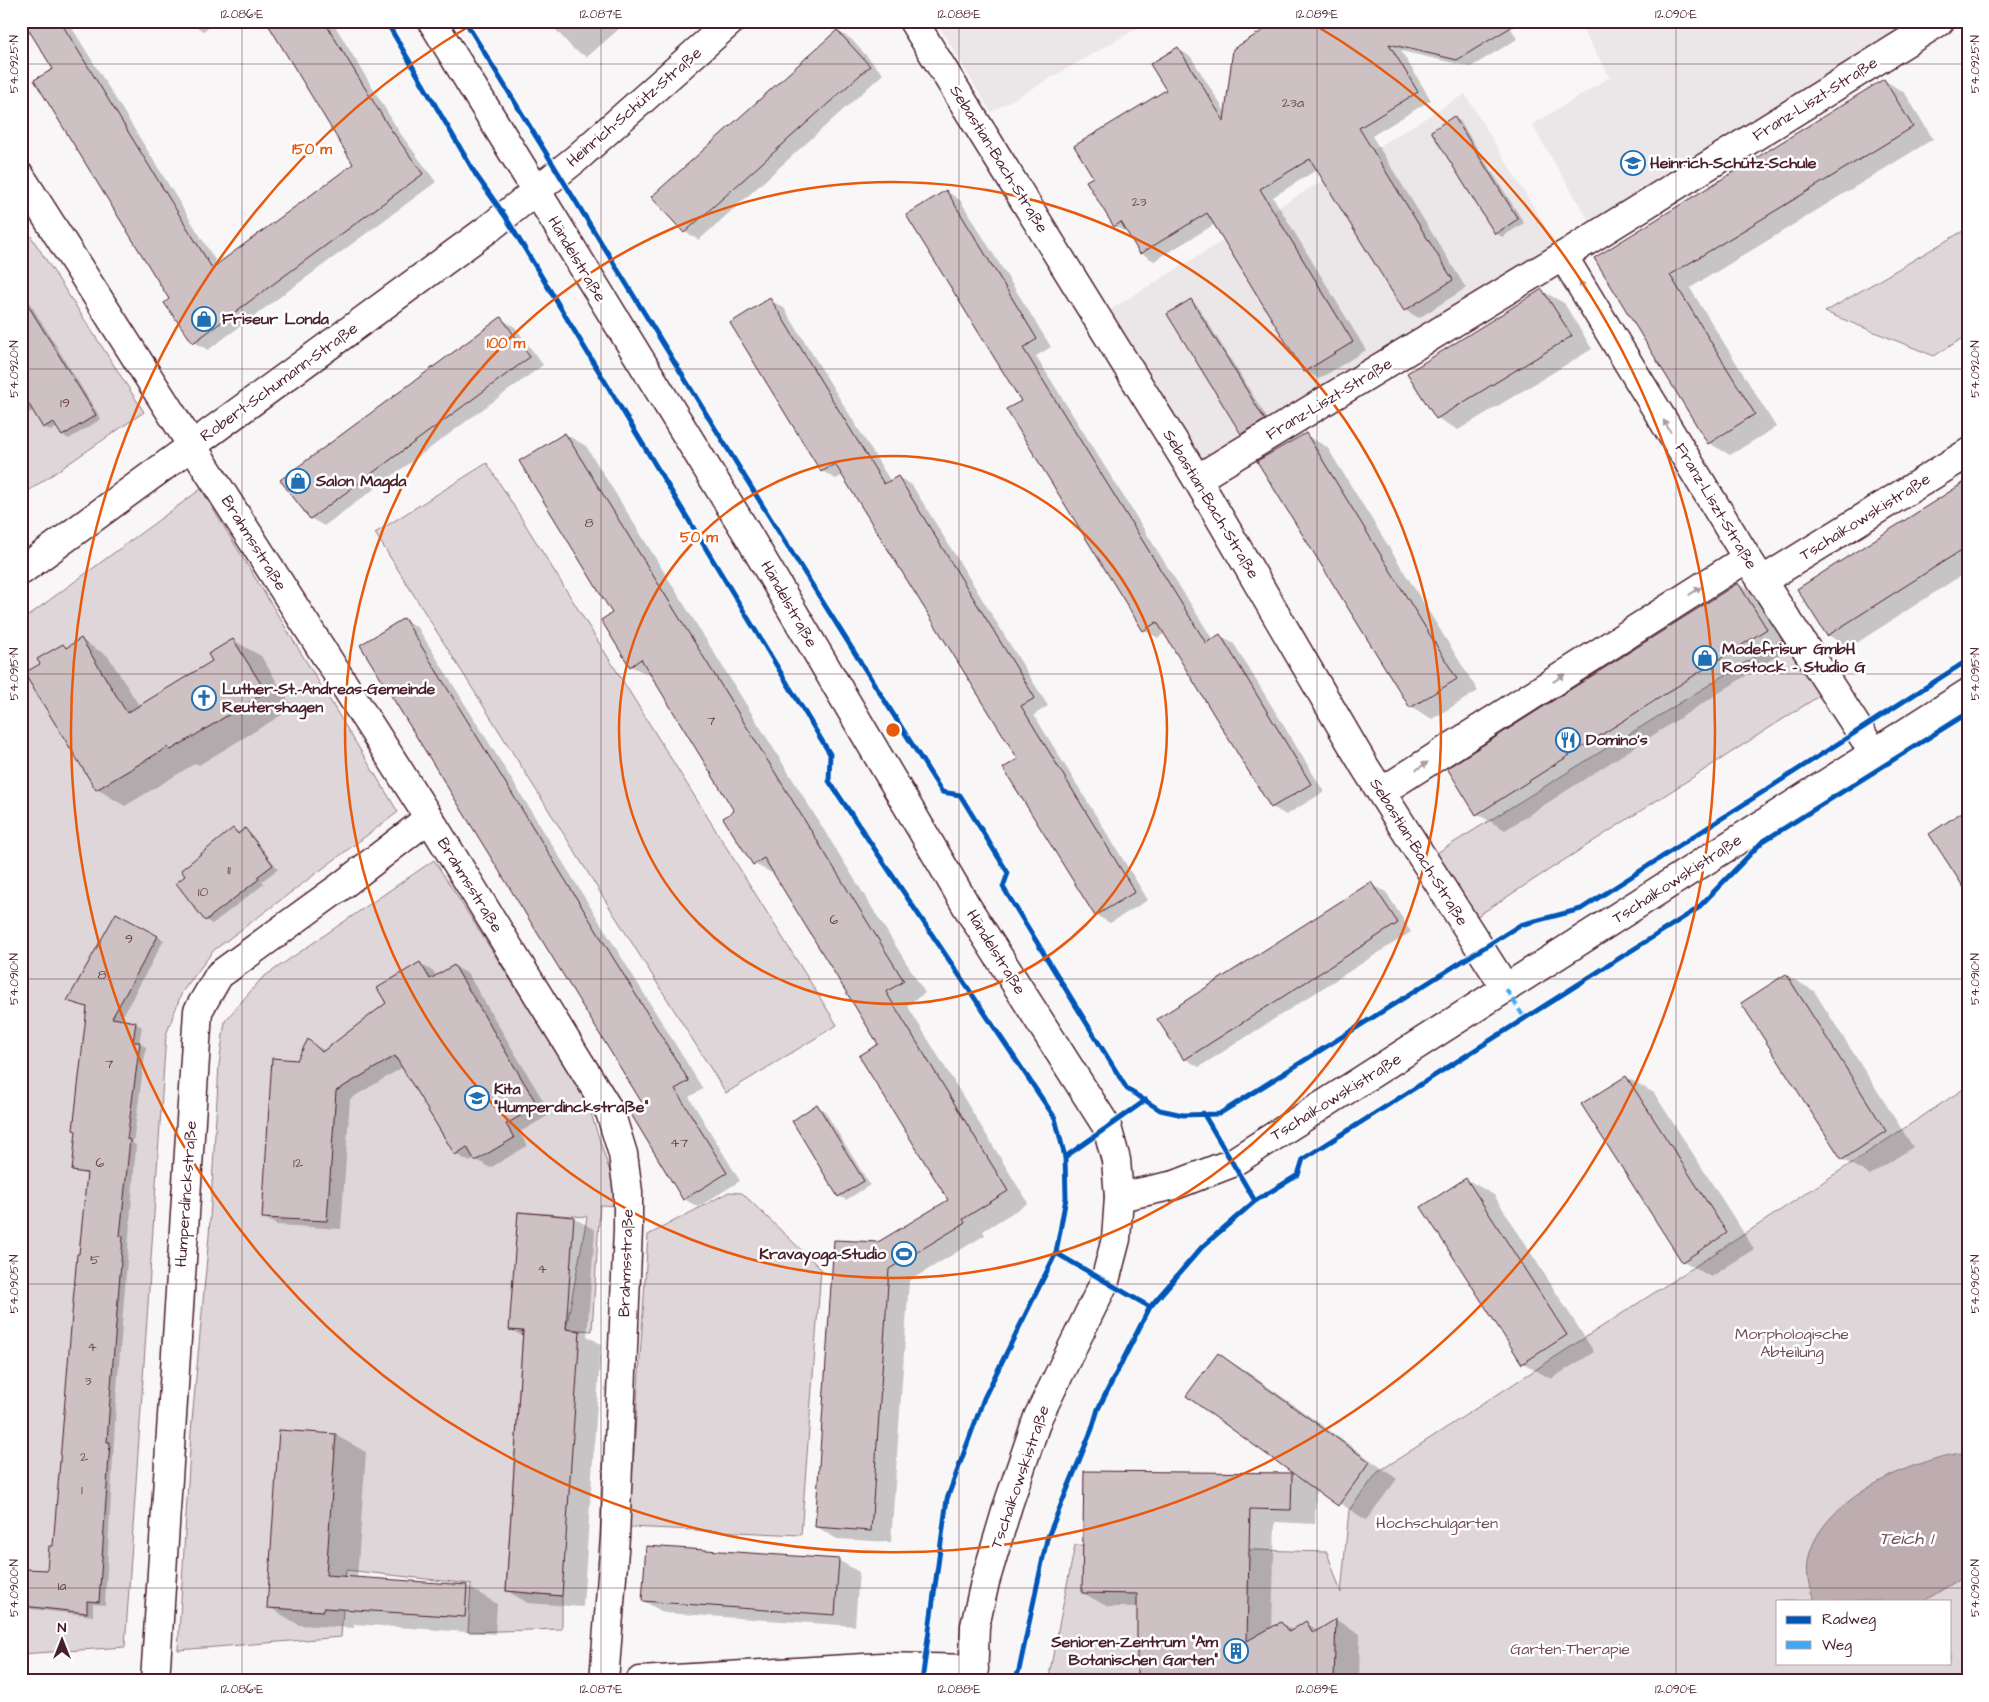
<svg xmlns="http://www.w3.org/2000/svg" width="1989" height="1702" font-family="'Architects Daughter',sans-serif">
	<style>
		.built { fill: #ebe6e8 }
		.green { fill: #ded6d9; stroke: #947a82; fill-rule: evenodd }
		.water { fill: #bdadb0; stroke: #8f747b }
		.shadow { fill: #0003 }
		.building { fill: #cdc1c4; stroke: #4a1f2b }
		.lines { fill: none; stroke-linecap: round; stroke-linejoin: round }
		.minor-casing { stroke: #4a1f2b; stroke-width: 31 }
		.minor { stroke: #fff; stroke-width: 28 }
		.quiet { stroke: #3fa9f5; stroke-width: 4; stroke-dasharray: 8 4; stroke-linecap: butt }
		.cycleway-casing { stroke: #fff; stroke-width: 8 }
		.cycleway { stroke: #0057b8; stroke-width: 5 }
		.oneway { fill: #ae9aa0 }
		.ticks { fill: none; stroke: #4a1f2b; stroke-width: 1; stroke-opacity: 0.45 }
		.ring { fill: none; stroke: #e8590c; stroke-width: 2.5 }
		.labels { text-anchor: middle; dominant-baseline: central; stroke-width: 5; stroke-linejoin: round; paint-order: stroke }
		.number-label { font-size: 14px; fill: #6b4851 }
		.street-label { font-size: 16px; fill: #4a1f2b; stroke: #fff }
		.poi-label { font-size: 16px; font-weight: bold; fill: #4a1f2b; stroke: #fff; text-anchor: start }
		.park-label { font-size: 16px; fill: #6f4d56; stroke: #fff }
		.water-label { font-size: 18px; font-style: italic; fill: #72515a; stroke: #fff }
		.centre { fill: #e8590c; stroke: #fff; stroke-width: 2.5 }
		.ring-label { font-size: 15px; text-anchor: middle; font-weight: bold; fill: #e8590c; stroke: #fff; stroke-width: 5; stroke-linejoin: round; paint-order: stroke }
		.neatline { fill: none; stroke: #4a1f2b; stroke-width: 2 }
		.ticks-label { font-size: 12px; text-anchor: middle; fill: #4a1f2b }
	</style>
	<rect width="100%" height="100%" fill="#f8f6f7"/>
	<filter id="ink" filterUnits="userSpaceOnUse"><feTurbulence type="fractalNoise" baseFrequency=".02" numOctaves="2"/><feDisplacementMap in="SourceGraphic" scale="10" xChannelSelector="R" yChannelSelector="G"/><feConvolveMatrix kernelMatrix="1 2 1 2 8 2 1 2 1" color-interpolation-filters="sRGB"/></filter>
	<g filter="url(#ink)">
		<g class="built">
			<path d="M936,21H1150L991,112Z"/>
			<path d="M1578,21H1940L1597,234L1532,125L1610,77Z"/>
			<path d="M1465,94L1563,256L1197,479L1098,317Z"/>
		</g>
		<g class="green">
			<path d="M21,221L144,412L21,496Z"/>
			<path d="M1968,228V335L1934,356L1825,312Z"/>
			<path d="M487,463L837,1025L726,1093L375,533Z"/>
			<path d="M201,489L398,812L214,950L182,992L166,1035L125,1647L21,1654V621Z"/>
			<path d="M1785,638L1822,694L1465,924L1424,861Z"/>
			<path d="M434,860L586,1098L621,1206L600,1205L592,1331L566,1329L587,1217L518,1212L523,1331L506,1591L562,1596V1629L468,1632L471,1584L346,1570L341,1637L178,1650L191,1432L209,1236L219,1065L225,1021L262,978Z"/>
			<path d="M1968,1086V1681H1050V1670L1075,1545L1327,1552L1341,1593L1349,1510L1378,1472L1743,1235ZM1778,1601H1950V1663H1778Z"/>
			<path d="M729,1192L742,1193L821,1269L801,1535L629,1527L648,1235Z"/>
		</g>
		<path class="water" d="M1968,1452V1574L1924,1601H1815C1775,1519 1904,1459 1968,1452Z"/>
		<g class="shadow">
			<path d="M25,21H72L69,23L218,265L355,164L267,21H332L400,133L436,182L208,350L194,342L55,69Z"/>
			<path d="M188,21H219L203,31Z"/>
			<path d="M548,21H628L587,57L573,49Z"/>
			<path d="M1507,21L1517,39L1471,67L1401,51L1431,100L1372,136L1466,288L1419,318L1405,310L1318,169L1273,197L1366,350L1319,379L1305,371L1215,224L1154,261L1141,253L1129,234L1115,226L1095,178L1168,91L1178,49L1191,57L1226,113L1235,49Z"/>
			<path d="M837,31L851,39L883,74L699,240L685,232Z"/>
			<path d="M1884,80L1905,93L1933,139L1690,288L1776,427L1730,455L1709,443L1595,259Z"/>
			<path d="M1454,118L1460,121L1524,223L1502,237L1496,233Z"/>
			<path d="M946,191L960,200L1051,347L1036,356L1213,640L1220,636L1234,644L1324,792L1286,815L1272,807L1165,633L1158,638L1144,630L1023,401Z"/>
			<path d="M21,289L101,419L69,439L62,435L57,427L51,431L44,427L34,410L21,418Z"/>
			<path d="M1542,291L1564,303L1592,349L1458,430L1437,418Z"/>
			<path d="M770,300L784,308L891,482L898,477L912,485L1048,706L1034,715L1148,900L1110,923L1096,915L1020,759L843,475L836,479L822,471Z"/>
			<path d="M1191,301L1197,305L1270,423L1249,437L1242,433Z"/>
			<path d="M501,319L515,327L543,365L324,526L310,518Z"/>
			<path d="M565,434L586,446L925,993L907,1005L1028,1203L983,1231L985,1235L909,1281L891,1542L837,1539L817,1527L878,1244L950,1201L880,1045L776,875L754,864L736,812L653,677L630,666Z"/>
			<path d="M1306,435L1327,447L1478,691L1432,719L1411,707Z"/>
			<path d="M1968,481V571L1849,648L1828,635Z"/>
			<path d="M1738,584L1766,600L1794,645L1505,830L1477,814Z"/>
			<path d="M404,619L418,628L703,1089L689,1097L740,1181L698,1207L684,1199L646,1107Z"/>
			<path d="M81,640L108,656L140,707L214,662L233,640L261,656L293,708L199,765L196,763L125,806L97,789L26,673L41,664L63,645L67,648Z"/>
			<path d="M233,829L240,833L245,830L251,834L278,869L262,881L264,884L212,924L206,920L187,876Z"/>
			<path d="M1371,884L1386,892L1411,932L1199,1067L1185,1059Z"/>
			<path d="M117,915L164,940L120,1021L135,1023L142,1027L139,1043L146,1047L133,1143L136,1145L116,1403L105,1605L93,1604V1616L31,1609L25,1605L48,1571L54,1547L88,1175L73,1171L88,1008L69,1000Z"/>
			<path d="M420,964L434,972L437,977L454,966L468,974L551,1114L520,1132L527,1146L490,1168L475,1159L470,1162L456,1154L403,1067L350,1099L341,1229L277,1225L263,1217L298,1061L308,1041L325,1051L388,1003Z"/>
			<path d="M1786,975L1814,991L1913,1147L1870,1175L1842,1159Z"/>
			<path d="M1626,1077L1654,1093L1754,1249L1711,1277L1683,1261L1583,1105Z"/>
			<path d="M817,1106L824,1110L870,1185L846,1200L839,1196Z"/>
			<path d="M1466,1179L1494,1195L1594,1352L1551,1379L1523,1363Z"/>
			<path d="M574,1218L595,1230L587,1336L601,1344L583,1607L528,1603L507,1591L524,1337L510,1329Z"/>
			<path d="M1218,1355L1246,1371L1397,1479L1366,1520L1316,1488L1315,1524L1275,1522L1272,1628L1281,1623L1294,1631L1306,1623L1319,1631L1336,1620L1360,1634L1359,1681H1138V1607H1108L1083,1593L1291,1474L1302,1480L1303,1479Z"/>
			<path d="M335,1435L366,1452L357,1579L467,1586L497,1604L495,1634L354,1624V1628L299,1625L269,1607Z"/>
			<path d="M838,1560L859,1572L855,1626L665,1613L643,1601Z"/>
		</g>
		<g class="building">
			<path d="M23,21H60L212,268L353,164L266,21H324L387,124L423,174L193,343L164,303L169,299L34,80L53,69Z"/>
			<path d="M1278,21H1521L1457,60L1389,44L1418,92L1359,128L1453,280L1404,311L1310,159L1260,189L1353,342L1304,372L1207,213L1140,254L1121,222L1114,227L1086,181L1093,177L1074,146L1166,90L1150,64L1178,47L1224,121L1233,49Z"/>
			<path d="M837,30L870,66L684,233L651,197Z"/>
			<path d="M1884,79L1913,127L1670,275L1755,414L1708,444L1594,258Z"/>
			<path d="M1454,116L1518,219L1495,234L1431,131Z"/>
			<path d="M946,190L1037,339L1023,348L1206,643L1220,634L1311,784L1271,808L1157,622L1143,631L1006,409L1021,401L906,215Z"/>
			<path d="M1542,289L1572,336L1436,419L1407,373Z"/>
			<path d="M21,294L96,415L62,436L53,422L43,428L21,391Z"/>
			<path d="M770,298L884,484L898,476L1035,698L1021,706L1135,892L1095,916L1003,768L1018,759L835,464L821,472L730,323Z"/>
			<path d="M1191,299L1265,420L1241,434L1167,314Z"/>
			<path d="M501,317L530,357L310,519L280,480Z"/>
			<path d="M565,433L904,981L886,992L1008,1191L963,1219L965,1223L889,1269L871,1531L815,1527L834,1240L878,1242L948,1200L859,1056L878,1044L764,858L753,865L723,818L734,811L641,659L630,667L625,659L601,620L612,613L519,461Z"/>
			<path d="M1306,433L1457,679L1410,708L1258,463L1257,461Z"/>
			<path d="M1968,480V546L1827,636L1797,589Z"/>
			<path d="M1738,583L1767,629L1476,815L1447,768Z"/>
			<path d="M404,618L689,1081L675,1089L727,1173L683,1200L631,1114L644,1106L360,645Z"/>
			<path d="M81,638L127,713L212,661L208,654L233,639L266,692L171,750L168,747L96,790L24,673L40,664L37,659L63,644L66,648Z"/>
			<path d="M1968,808V894L1929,834Z"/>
			<path d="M233,828L238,834L245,828L273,865L257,877L259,879L205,921L176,883L185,876L181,870Z"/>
			<path d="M1371,882L1398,923L1184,1060L1157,1019Z"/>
			<path d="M116,913L158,936L112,1018L136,1022L133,1042H140L127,1139L130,1140L120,1236L123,1237L110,1399L107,1442H110L99,1602L87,1601V1613L23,1606L25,1569L47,1570L49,1546H53L77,1254H79L87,1173L72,1171L76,1131L73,1130L87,1007L67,1001Z"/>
			<path d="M420,962L430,979L454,965L538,1106L506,1124L514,1138L475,1161L467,1147L455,1155L395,1056L336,1091L327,1221L262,1218L272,1058L297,1060L308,1039L322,1052L386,1003L377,988Z"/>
			<path d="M1786,974L1886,1131L1842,1160L1741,1003Z"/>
			<path d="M1626,1076L1727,1233L1682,1262L1581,1104Z"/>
			<path d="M817,1104L864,1181L838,1197L792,1121Z"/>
			<path d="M1466,1178L1567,1335L1522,1364L1421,1207Z"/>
			<path d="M518,1212L574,1217L566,1329L580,1331L562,1596L506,1591L523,1331L509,1330Z"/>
			<path d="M1218,1353L1370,1462L1338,1506L1186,1396Z"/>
			<path d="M279,1430L336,1434L326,1575L467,1585L465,1617L324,1608V1611L267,1608Z"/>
			<path d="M1084,1471L1292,1473L1291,1510L1250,1509L1247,1641L1281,1622L1289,1632L1306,1621L1313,1633L1336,1619L1334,1681H1137V1594L1082,1593Z"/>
			<path d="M646,1546L839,1559L835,1615L642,1601Z"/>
		</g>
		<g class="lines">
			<defs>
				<g id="minor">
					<path d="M432,21L748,535L967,907L1107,1127L1116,1160L1119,1197L1116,1239L1105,1281L1038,1417L1008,1505L985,1582L975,1626L973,1681"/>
					<path d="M913,21L1197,479L1365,767L1506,989"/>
					<path d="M21,177L429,818L610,1112L623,1154L628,1192V1229L615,1537L604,1681"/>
					<path d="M1563,256L1747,558L1874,753"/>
					<path d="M1197,479L1563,256L1940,21"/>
					<path d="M21,571L492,226L577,158L731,21"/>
					<path d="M1762,581L1968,453"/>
					<path d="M1381,792L1747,558"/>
					<path d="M1119,1197L1175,1185L1232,1163L1968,693"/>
					<path d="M155,1681L198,1011L219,975L340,887L429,818"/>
					<path d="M640,1681L882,1667L974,1669"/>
				</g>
			</defs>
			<use href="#minor" class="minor-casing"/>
			<use href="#minor" class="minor"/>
			<path class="quiet" d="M1506,989L1525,1019"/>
			<defs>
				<g id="cycleway">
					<path d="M386,21L476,175L505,216L830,754L829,781L1055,1118L1065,1157L1066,1198L1056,1253L984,1398L947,1499L922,1681"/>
					<path d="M465,21L772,521L942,792L960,795L1008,873L1003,887L1127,1089L1160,1110L1183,1115L1219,1114L1520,925L1581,909L1968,660"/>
					<path d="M1203,1113L1255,1201"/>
					<path d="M1065,1157L1146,1100"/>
					<path d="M1056,1253L1150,1307"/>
					<path d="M1014,1681L1019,1670L1047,1539L1092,1429L1098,1409L1150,1307L1202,1247L1255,1201L1298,1175L1303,1159L1697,909L1762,842L1968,713"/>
				</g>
			</defs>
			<use href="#cycleway" class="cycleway-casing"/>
			<use href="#cycleway" class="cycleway"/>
		</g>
		<defs><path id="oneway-solid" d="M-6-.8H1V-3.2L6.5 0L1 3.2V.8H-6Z" transform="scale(1.25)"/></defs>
		<g class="oneway">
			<use href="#oneway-solid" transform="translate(1583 287) rotate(-121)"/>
			<use href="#oneway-solid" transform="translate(1667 426) rotate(-121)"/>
			<use href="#oneway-solid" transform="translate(1695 591) rotate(-33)"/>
			<use href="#oneway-solid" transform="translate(1559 678) rotate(-33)"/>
			<use href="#oneway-solid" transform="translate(1422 766) rotate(-33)"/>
		</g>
	</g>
	<path class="ticks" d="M242,21V1681M601,21V1681M959,21V1681M1317,21V1681M1676,21V1681M21,64H1968M21,369H1968M21,674H1968M21,979H1968M21,1284H1968M21,1588H1968"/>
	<g class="ring">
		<circle cx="893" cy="730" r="274"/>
		<circle cx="893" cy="730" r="548"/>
		<path d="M1310 22A822 822 0 1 1 476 22"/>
	</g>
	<defs>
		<symbol id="school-ring" viewBox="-11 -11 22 22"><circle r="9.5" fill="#fff" stroke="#1f6fb2" stroke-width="1.5"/><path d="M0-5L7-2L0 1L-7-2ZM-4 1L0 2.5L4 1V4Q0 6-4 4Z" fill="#1f6fb2"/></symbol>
		<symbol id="shop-ring" viewBox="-11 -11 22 22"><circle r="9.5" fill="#fff" stroke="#1f6fb2" stroke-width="1.5"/><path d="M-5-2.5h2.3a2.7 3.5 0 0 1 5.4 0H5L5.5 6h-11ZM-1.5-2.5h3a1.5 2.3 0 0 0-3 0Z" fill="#1f6fb2"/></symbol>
		<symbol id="church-ring" viewBox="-11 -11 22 22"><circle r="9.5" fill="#fff" stroke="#1f6fb2" stroke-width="1.5"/><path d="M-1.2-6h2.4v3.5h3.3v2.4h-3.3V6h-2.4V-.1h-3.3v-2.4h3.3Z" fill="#1f6fb2"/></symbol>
		<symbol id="restaurant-ring" viewBox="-11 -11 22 22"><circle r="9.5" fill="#fff" stroke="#1f6fb2" stroke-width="1.5"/><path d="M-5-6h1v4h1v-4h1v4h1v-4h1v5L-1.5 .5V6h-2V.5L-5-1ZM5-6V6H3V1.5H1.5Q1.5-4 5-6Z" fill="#1f6fb2"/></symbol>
		<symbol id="stadium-ring" viewBox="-11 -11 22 22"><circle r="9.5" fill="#fff" stroke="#1f6fb2" stroke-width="1.5"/><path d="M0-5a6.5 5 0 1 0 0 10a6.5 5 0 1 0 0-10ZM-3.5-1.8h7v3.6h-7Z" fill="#1f6fb2"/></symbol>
		<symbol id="building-ring" viewBox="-11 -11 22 22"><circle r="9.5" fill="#fff" stroke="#1f6fb2" stroke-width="1.5"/><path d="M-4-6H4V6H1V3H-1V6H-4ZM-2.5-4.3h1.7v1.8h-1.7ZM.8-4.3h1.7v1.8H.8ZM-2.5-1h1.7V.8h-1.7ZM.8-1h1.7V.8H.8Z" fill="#1f6fb2"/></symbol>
	</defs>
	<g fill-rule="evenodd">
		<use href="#school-ring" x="1619" y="149" width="28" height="28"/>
		<use href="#shop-ring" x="190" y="305" width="28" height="28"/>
		<use href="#shop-ring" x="284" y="467" width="28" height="28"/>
		<use href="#shop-ring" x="1691" y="644" width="28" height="28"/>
		<use href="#church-ring" x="190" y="684" width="28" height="28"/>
		<use href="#restaurant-ring" x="1554" y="726" width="28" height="28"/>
		<use href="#school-ring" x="463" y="1084" width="28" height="28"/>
		<use href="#stadium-ring" x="890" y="1240" width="28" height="28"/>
		<use href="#building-ring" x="1222" y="1637" width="28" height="28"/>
	</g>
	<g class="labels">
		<g class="number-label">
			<text x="1293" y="103">23a</text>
			<text x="1139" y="202">23</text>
			<text x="65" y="403">19</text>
			<text x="589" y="523">8</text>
			<text x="711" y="721">7</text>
			<text x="229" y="870">11</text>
			<text x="203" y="892">10</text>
			<text x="834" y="920">6</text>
			<text x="129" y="939">9</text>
			<text x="102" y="975">8</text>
			<text x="109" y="1064">7</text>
			<text x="679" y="1143">47</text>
			<text x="100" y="1163">6</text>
			<text x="298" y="1163">12</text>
			<text x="95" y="1260">5</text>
			<text x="542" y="1269">4</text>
			<text x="92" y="1347">4</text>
			<text x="88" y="1381">3</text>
			<text x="84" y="1457">2</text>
			<text x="82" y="1490">1</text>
			<text x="62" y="1586">1a</text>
		</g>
		<g class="street-label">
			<text transform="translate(1815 99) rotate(-32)">Franz-Liszt-Straße</text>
			<text transform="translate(634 107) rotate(-41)">Heinrich-Schütz-Straße</text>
			<text transform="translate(999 159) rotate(58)">Sebastian-Bach-Straße</text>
			<text transform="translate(577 259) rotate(59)">Händelstraße</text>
			<text transform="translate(279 382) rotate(-36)">Robert-Schumann-Straße</text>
			<text transform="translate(1329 399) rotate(-31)">Franz-Liszt-Straße</text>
			<text transform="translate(1211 504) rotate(59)">Sebastian-Bach-Straße</text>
			<text transform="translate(1716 506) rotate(59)">Franz-Liszt-Straße</text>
			<text transform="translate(1865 517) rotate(-32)">Tschaikowskistraße</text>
			<text transform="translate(254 543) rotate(58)">Brahmsstraße</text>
			<text transform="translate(789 604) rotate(60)">Händelstraße</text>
			<text transform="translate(1419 852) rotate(58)">Sebastian-Bach-Straße</text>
			<text transform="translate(1677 879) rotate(-33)">Tschaikowskistraße</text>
			<text transform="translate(470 885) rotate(58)">Brahmsstraße</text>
			<text transform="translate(996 952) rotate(58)">Händelstraße</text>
			<text transform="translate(1336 1097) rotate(-32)">Tschaikowskistraße</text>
			<text transform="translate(186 1194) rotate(-86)">Humperdinckstraße</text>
			<text transform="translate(626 1263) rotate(-88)">Brahmsstraße</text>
			<text transform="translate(1020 1477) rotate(-71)">Tschaikowskistraße</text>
		</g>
		<g class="poi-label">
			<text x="1650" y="163">Heinrich-Schütz-Schule</text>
			<text x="222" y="319">Friseur Londa</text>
			<text x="316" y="481">Salon Magda</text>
			<text x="1722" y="649">Modefrisur GmbH<tspan x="1722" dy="18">Rostock - Studio G</tspan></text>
			<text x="222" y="689">Luther-St.-Andreas-Gemeinde<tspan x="222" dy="18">Reutershagen</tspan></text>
			<text x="1586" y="740">Domino's</text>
			<text x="494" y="1089">Kita<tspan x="494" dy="18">"Humperdinckstraße"</tspan></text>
			<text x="886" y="1254" text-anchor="end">Kravayoga-Studio</text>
			<text x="1218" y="1642" text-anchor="end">Senioren-Zentrum "Am<tspan x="1218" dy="18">Botanischen Garten"</tspan></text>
		</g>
		<g class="park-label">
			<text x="1792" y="1334">Morphologische<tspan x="1792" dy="18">Abteilung</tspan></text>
			<text x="1437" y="1523">Hochschulgarten</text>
			<text x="1570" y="1649">Garten-Therapie</text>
		</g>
		<g class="water-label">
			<text x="1906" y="1538">Teich 1</text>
		</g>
	</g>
	<circle cx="893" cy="730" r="8" class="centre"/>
	<g class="ring-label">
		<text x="312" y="154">150 m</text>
		<text x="506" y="348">100 m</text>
		<text x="699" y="542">50 m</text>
	</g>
	<rect width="1989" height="1702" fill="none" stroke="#fff" stroke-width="55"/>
	<rect x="1776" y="1600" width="175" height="65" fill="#ffffff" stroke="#b7a5aa"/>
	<rect x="1786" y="1616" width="25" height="8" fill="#0057b8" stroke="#b7a5aa"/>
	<text x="1822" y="1624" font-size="15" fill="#4a1f2b">Radweg</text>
	<rect x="1786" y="1641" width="25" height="8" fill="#3fa9f5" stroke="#b7a5aa"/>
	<text x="1822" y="1650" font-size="15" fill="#4a1f2b">Weg</text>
	<g transform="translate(62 1640)" stroke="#ffffff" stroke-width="4" paint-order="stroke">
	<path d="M0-4L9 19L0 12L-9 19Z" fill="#4a1f2b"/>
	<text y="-8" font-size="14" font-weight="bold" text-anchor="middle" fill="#4a1f2b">N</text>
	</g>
	<rect x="28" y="28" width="1934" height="1646" class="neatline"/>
	<g class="ticks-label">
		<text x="242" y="18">12.086°E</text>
		<text x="601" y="18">12.087°E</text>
		<text x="959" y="18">12.088°E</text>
		<text x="1317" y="18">12.089°E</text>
		<text x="1676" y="18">12.090°E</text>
		<text transform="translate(14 64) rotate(-90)" y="4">54.0925°N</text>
		<text transform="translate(1975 64) rotate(-90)" y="4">54.0925°N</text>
		<text transform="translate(14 369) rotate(-90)" y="4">54.0920°N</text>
		<text transform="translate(1975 369) rotate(-90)" y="4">54.0920°N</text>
		<text transform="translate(14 674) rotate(-90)" y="4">54.0915°N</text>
		<text transform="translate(1975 674) rotate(-90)" y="4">54.0915°N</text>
		<text transform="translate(14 979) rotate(-90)" y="4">54.0910°N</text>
		<text transform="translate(1975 979) rotate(-90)" y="4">54.0910°N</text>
		<text transform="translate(14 1284) rotate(-90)" y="4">54.0905°N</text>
		<text transform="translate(1975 1284) rotate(-90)" y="4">54.0905°N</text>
		<text transform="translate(14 1588) rotate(-90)" y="4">54.0900°N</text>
		<text transform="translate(1975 1588) rotate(-90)" y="4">54.0900°N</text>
		<text x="242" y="1693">12.086°E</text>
		<text x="601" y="1693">12.087°E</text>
		<text x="959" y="1693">12.088°E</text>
		<text x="1317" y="1693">12.089°E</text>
		<text x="1676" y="1693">12.090°E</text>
	</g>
</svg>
